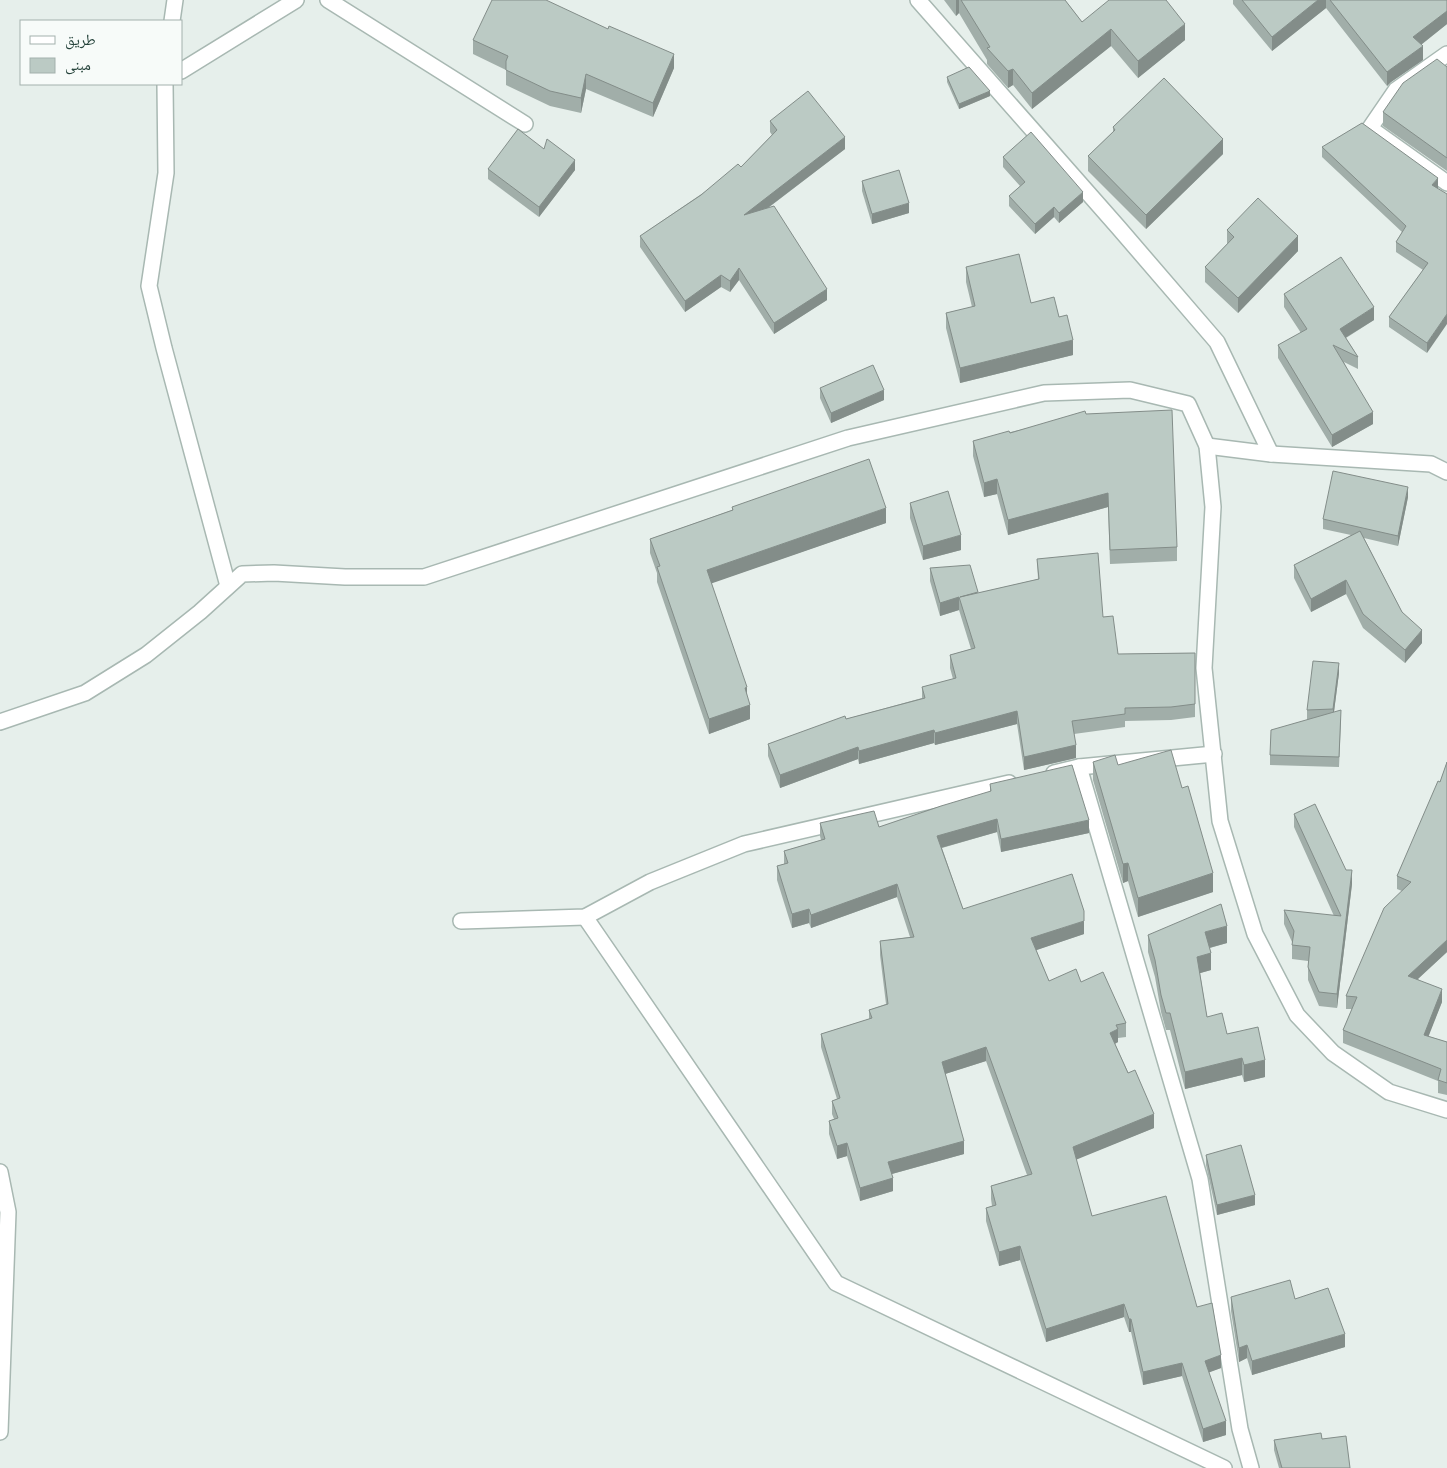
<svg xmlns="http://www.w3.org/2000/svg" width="1447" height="1468" font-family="'Fira Sans','Noto Naskh Arabic',sans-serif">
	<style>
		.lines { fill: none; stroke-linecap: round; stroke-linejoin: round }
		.minor-casing { stroke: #a8b8b2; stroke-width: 18 }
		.minor { stroke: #fff; stroke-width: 15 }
		.wall { fill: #a1aea9 }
		.shaded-wall { fill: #838d89 }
		.building { fill: #bbcac4; stroke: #838d89 }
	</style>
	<rect width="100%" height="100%" fill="#e6efeb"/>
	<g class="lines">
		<defs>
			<g id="minor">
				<path d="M328,0L525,124"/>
				<path d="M918,0L1118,227L1217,342L1271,454"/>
				<path d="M172,21L175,0"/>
				<path d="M1447,54L1396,90L1370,128L1447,183"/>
				<path d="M181,71L296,0"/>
				<path d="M165,84L166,173L149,286L164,348L228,586"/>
				<path d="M1207,446L1271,454L1431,464L1447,472"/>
				<path d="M0,722L85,693L146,655L200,612L242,574L274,573L345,577H424L848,438L1044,393L1130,390L1188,404L1207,446L1213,507L1204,668L1220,821L1255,934L1297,1015L1333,1053L1389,1092L1447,1110"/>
				<path d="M1079,767L1200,1179L1240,1429L1251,1468"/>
				<path d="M1054,773L1079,767L1214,754"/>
				<path d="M585,917L836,1283L1224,1468"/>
				<path d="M461,921L585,917L650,882L744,844L1009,783"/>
				<path d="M0,1172L8,1212L0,1432"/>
			</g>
		</defs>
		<use href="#minor" class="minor-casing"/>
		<use href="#minor" class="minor"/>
	</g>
	<g class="wall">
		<path d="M944,0H1065L1082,22L1185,40L1138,78L1111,46L1032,109L1013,85L1008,88L987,64V60L959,13L956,16Z"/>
		<path d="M1233,0H1447V24L1421,45L1423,60L1391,82L1387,86L1326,8L1272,51L1233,4Z"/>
		<path d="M473,40L674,68L653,117L586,89L581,113L550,106L506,85V70L473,54Z"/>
		<path d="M1447,67V171L1383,126V112Z"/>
		<path d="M947,77L990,96L959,109L947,82Z"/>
		<path d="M770,121L845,149L768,208L827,300L774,334L739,280L730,292L721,287L685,312L640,247V236L741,167L772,135L770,132Z"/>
		<path d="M1113,127L1223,154L1146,229L1088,171V156L1113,132Z"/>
		<path d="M1322,147L1438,188L1427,353L1389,327V317L1423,270L1396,252V242L1402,232L1322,157Z"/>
		<path d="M544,149L575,170L539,217L488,179V169Z"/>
		<path d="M1003,157L1083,202L1059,223L1054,217L1035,234L1009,206V196L1020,186L1003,167Z"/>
		<path d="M862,181L909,213L872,224L862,191Z"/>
		<path d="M1227,230L1298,251L1238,313L1205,282V267L1227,244Z"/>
		<path d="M966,267L1031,303L1059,317L1073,355L960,383L946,328V313L972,307L966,282Z"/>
		<path d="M1284,294L1374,320L1346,338L1358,357V369L1344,362L1373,424L1332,447L1278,358V345L1301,333L1284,307Z"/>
		<path d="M820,388L884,400L831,423L820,398Z"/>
		<path d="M1086,414L1177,547V561L1110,564L1108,507L1008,535L997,494L984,497L973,456V441Z"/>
		<path d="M1408,497L1398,546L1364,538L1402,612L1422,643L1405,663L1363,628L1346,594L1311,612L1294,578V565L1351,535L1323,529V519Z"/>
		<path d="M910,503L961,550L923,560L910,518Z"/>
		<path d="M732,507L886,523L711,583L747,696L750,719L709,734L657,582V573L650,553V539L732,510Z"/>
		<path d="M1037,559L1103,617L1118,654L1195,653V717L1171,720L1125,721V727L1074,734L1076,758L1024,770L1017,724L935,745L934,743L859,764L858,759L780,788L768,756V744L846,719L922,698V687L953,679L950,668V655L971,649L959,610L940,616L930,581V568L978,593L1038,579Z"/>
		<path d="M1339,673L1334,712L1341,720L1339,767L1270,765V755L1309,719H1307V710Z"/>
		<path d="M1093,762L1118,765L1182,788L1213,892L1138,917L1128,881L1123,883L1093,780Z"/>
		<path d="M1447,762V952L1418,979L1442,1002L1428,1036L1447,1042V1095L1438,1093V1081L1343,1043V1030L1352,1009H1346V996L1402,891L1397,889V876L1440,782Z"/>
		<path d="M990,784L1089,833L1001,852L997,832L942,848L963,909L1084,934L1036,950L1049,981L1081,982L1126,1023V1037L1118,1038V1042L1115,1044L1154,1128L1076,1159L1092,1216L1197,1307L1221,1368L1209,1372L1226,1435L1203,1442L1182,1376L1143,1385L1131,1332H1129L1124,1317L1046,1342L1020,1260L999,1266L986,1221V1208L992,1206L991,1199V1186L1027,1175L986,1061L945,1074L964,1154L892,1174L893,1191L860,1201L847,1156L837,1159L829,1134V1121L834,1119L832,1114V1101L837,1099L821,1047V1034L869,1019V1010L886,1004L880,955V941L910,937L897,897L811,928L809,923L792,928L777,880V866L784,864V851L821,840L820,836V823L879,827L990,792Z"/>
		<path d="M1294,814L1352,884L1337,1008L1319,1006L1308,980V961L1292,959V942L1284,924V910L1334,916L1294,827Z"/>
		<path d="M1148,935L1227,943L1210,948L1211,970L1200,973L1207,1017L1227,1034L1265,1077L1244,1082L1242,1075L1185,1089L1170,1030H1166L1161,1012L1155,977L1148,952Z"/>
		<path d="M1206,1155L1255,1205L1217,1215L1206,1165Z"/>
		<path d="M1231,1297L1295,1299L1345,1347L1252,1375L1247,1358L1239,1362L1231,1311Z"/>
		<path d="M1322,1439L1350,1468H1279L1274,1450V1440Z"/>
	</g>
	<g class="shaded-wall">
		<path d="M956,0H959V13L956,16Z"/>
		<path d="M1318,0H1326V8L1272,51V37Z"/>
		<path d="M1447,11V24L1413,51V37Z"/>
		<path d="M1185,24V40L1138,78V61Z"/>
		<path d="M1111,29V46L1032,109V93Z"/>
		<path d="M1423,46V60L1391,82L1387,86V72L1391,69Z"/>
		<path d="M674,54V68L653,117V103Z"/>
		<path d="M1013,69V85L1008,88V71Z"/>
		<path d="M586,74V89L581,113V98Z"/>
		<path d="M990,91V96L959,109V104Z"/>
		<path d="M845,137V149L744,226V215Z"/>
		<path d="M1223,139V154L1146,229V215Z"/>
		<path d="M575,160V170L539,217V207Z"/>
		<path d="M1438,178V188L1432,195V185Z"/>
		<path d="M1083,192V202L1059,223V213Z"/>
		<path d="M909,203V213L872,224V214Z"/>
		<path d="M1054,207V217L1035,234V224Z"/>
		<path d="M1298,236V251L1238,313V298Z"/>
		<path d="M739,268V280L730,292V281Z"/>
		<path d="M721,275V287L685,312V301Z"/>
		<path d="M827,289V300L774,334V323Z"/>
		<path d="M1374,307V320L1340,341V329Z"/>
		<path d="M1447,314V324L1427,353V343Z"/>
		<path d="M1073,340V355L960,383V368Z"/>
		<path d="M884,390V400L831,423V413Z"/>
		<path d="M1373,412V424L1332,447V435Z"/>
		<path d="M997,479V494L984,497V483Z"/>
		<path d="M1408,487V497L1398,546V536Z"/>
		<path d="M1108,493V507L1008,535V520Z"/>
		<path d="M886,508V523L707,585V570Z"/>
		<path d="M961,535V550L923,560V546Z"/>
		<path d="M1346,580V594L1311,612V599Z"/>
		<path d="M959,597V610L940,616V603Z"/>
		<path d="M1422,630V643L1405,663V650Z"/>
		<path d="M1339,663V673L1333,719V709Z"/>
		<path d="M747,687V702L745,688Z"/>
		<path d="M750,705V719L709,734V719Z"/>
		<path d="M1017,711V724L935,745V733Z"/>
		<path d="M934,730V743L859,764V751Z"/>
		<path d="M1076,745V758L1024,770V757Z"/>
		<path d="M858,747V759L780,788V775Z"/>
		<path d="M997,819V832L937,849V836Z"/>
		<path d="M1089,820V833L1001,852V839Z"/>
		<path d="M1128,863V881L1123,883V864Z"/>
		<path d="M1352,870V884L1337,1008V994Z"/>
		<path d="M1213,873V892L1138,917V898Z"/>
		<path d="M897,884V897L811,928V915Z"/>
		<path d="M809,909V923L792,928V914Z"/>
		<path d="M1084,921V934L1031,952V938Z"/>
		<path d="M1227,926V943L1205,949V932Z"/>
		<path d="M1447,940V952L1408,988V976Z"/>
		<path d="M1211,953V970L1197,974V957Z"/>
		<path d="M1442,989V1002L1424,1048V1035Z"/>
		<path d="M1118,1029V1042L1110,1046V1033Z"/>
		<path d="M986,1047V1061L942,1075V1062Z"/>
		<path d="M1242,1058V1075L1185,1089V1072Z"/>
		<path d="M1265,1060V1077L1244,1082V1065Z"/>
		<path d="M1154,1114V1128L1073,1161V1147Z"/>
		<path d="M964,1141V1154L888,1175V1162Z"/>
		<path d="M847,1143V1156L837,1159V1146Z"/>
		<path d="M893,1178V1191L860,1201V1188Z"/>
		<path d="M1255,1195V1205L1217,1215V1205Z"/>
		<path d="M1020,1246V1260L999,1266V1252Z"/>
		<path d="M1124,1304V1317L1046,1342V1329Z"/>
		<rect x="1129" y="1319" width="2" height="13"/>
		<path d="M1345,1334V1347L1252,1375V1361Z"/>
		<path d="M1247,1345V1358L1239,1362V1348Z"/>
		<path d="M1221,1355V1368L1205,1374V1361Z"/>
		<path d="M1182,1363V1376L1143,1385V1372Z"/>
		<path d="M1226,1421V1435L1203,1442V1429Z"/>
	</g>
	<g class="building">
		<path d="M492,0H546L608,29L609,26L674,54L653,103L586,74L581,98L550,91L506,70V61L508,56L473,40Z"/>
		<path d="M961,0H1065L1082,22L1109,0H1166L1185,24L1138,61L1111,29L1032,93L1013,69L1008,71L987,48L990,47Z"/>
		<path d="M1242,0H1318L1272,37Z"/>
		<path d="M1330,0H1447V11L1413,37L1423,46L1391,69L1387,72Z"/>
		<path d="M1437,59L1447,67V158L1383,112L1403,83Z"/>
		<path d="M969,67L990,91L959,104L947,77Z"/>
		<path d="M1164,78L1223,139L1146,215L1088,156L1115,130L1113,127Z"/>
		<path d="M808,91L845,137L744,215L774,206L827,289L774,323L739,268L730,281L721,275L685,301L640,236L701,195L738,164L741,167L777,130L770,121Z"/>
		<path d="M1362,123L1438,178L1432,185L1447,194V314L1427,343L1389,317L1428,263L1396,242L1406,226L1322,147Z"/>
		<path d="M518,129L544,149L547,139L575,160L539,207L488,169Z"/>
		<path d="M1031,132L1083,192L1059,213L1054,207L1035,224L1009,196L1025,182L1003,157Z"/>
		<path d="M899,170L909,203L872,214L862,181Z"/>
		<path d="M1258,198L1298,236L1238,298L1205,267L1234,237L1227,230Z"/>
		<path d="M1019,254L1031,303L1054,297L1059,317L1067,315L1073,340L960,368L946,313L975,306L966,267Z"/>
		<path d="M1341,257L1374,307L1340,329L1358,357L1333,345L1373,412L1332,435L1278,345L1307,329L1284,294Z"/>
		<path d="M873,365L884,390L831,413L820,388Z"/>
		<path d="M1172,410L1177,547L1110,550L1108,493L1008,520L997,479L984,483L973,441L1009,431L1010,433L1085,411L1086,414Z"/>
		<path d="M869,459L886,508L707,570L747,687L745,688L750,705L709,719L657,567L660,566L650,539L733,510L732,507Z"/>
		<path d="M1333,471L1408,487L1398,536L1323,519Z"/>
		<path d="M948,491L961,535L923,546L910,503Z"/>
		<path d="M1360,531L1402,612L1422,630L1405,650L1363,614L1346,580L1311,599L1294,565Z"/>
		<path d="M1098,553L1103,617L1113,616L1118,654L1195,653V704L1171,707L1125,708V714L1072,721L1076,745L1024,757L1017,711L935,733L934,730L859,751L858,747L780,775L768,744L845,716L846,719L925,698L922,687L956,678L950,655L975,648L959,597L940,603L930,568L970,565L978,592L960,597L1039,579L1037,559Z"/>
		<path d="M1313,661L1339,663L1333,709L1307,710Z"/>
		<path d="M1341,710L1339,757L1270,755L1271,730Z"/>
		<path d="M1171,750L1182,788L1188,786L1213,873L1138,898L1128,863L1123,864L1093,762L1115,755L1118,765Z"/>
		<path d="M1447,762V940L1408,976L1442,989L1424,1035L1447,1042V1083L1438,1080L1441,1069L1343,1030L1357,997L1346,996L1384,908L1411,882L1397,876L1438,781L1440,782Z"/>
		<path d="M1072,765L1089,820L1001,839L997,819L937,836L963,909L1072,874L1084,911V921L1031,938L1049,981L1076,969L1081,982L1103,972L1126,1023L1116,1025L1118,1029L1110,1033L1128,1073L1135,1070L1154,1114L1073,1147L1092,1216L1166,1196L1197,1307L1212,1303L1221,1355L1205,1361L1226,1421L1203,1429L1182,1363L1143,1372L1131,1319H1129L1124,1304L1046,1329L1020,1246L999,1252L986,1208L996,1205L991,1186L1032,1174L986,1047L942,1062L964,1141L888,1162L893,1178L860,1188L847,1143L837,1146L829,1121L838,1118L832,1101L840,1098L821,1034L872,1018L869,1010L888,1004L880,941L914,937L897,884L811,915L809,909L792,914L777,866L788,863L784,851L825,839L820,823L874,811L879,827L941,806L991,791L990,784Z"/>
		<path d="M1315,804L1346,870H1352L1337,994L1319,992L1308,967L1310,947L1292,945L1294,931L1284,910L1341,916L1294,814Z"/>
		<path d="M1221,904L1227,926L1205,932L1211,953L1197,957L1207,1017L1222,1013L1227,1034L1258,1027L1265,1060L1244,1065L1242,1058L1185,1072L1170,1013H1166L1161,995L1155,960L1148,935Z"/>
		<path d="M1241,1145L1255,1195L1217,1205L1206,1155Z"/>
		<path d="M1290,1280L1295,1299L1328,1288L1345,1334L1252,1361L1247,1345L1239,1348L1231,1297Z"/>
		<path d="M1321,1433L1322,1439L1346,1436L1350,1468H1282L1274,1440Z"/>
	</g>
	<rect x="20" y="20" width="162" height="65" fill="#f7fbf9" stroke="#a3b1ad"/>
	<rect x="30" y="36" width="25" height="8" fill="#ffffff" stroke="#a3b1ad"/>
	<text x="65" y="45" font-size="15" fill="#24423a">طريق</text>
	<rect x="30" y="58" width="25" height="15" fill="#bbcac4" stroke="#a3b1ad"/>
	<text x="65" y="70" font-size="15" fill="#24423a">مبنى</text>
</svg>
